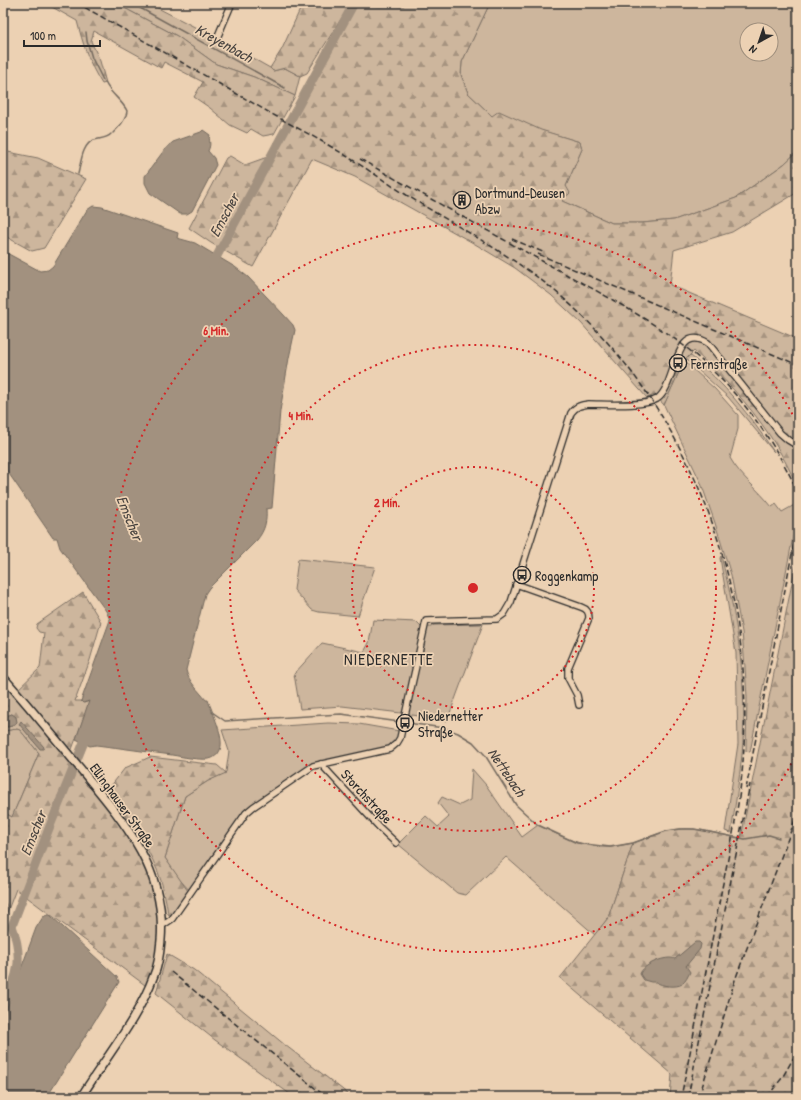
<svg xmlns="http://www.w3.org/2000/svg" width="801" height="1100" font-family="'Patrick Hand',sans-serif">
	<style>
		.green { fill: #cdb69d; stroke: #7c7064; fill-rule: evenodd }
		.forest { fill: url(#forest-firs); stroke: #7c7064 }
		.water { fill: #a2917f; stroke: #72685d }
		.lines { fill: none; stroke-linecap: round; stroke-linejoin: round }
		.stream { stroke: #72685d; stroke-width: 1.5 }
		.river { stroke: #a2917f; stroke-width: 9 }
		.street-casing { stroke: #2b2b2b; stroke-width: 8 }
		.secondary-casing { stroke: #2b2b2b; stroke-width: 10 }
		.street { stroke: #ecd1b3; stroke-width: 5.5 }
		.secondary { stroke: #ecd1b3; stroke-width: 7 }
		.rail { stroke: #2b2b2b; stroke-width: 1.5; stroke-dasharray: 6 3; stroke-linecap: butt }
		.ring { fill: none; stroke: #d62828; stroke-width: 2; stroke-dasharray: 2 4 }
		.labels { text-anchor: middle; dominant-baseline: central; stroke-width: 3.5; stroke-linejoin: round; paint-order: stroke }
		.poi-label { font-size: 14px; fill: #2b2b2b; stroke: #ecd1b3; text-anchor: start }
		.street-label { font-size: 14px; fill: #2b2b2b; stroke: #ecd1b3 }
		.water-label { font-size: 15px; font-style: italic; fill: #494440; stroke: #ecd1b3 }
		.quarter-label { font-size: 16px; letter-spacing: 1px; fill: #2b2b2b; stroke: #ecd1b3 }
		.centre { fill: #d62828; stroke: #ecd1b3; stroke-width: 2 }
		.ring-label { font-size: 12px; text-anchor: middle; font-weight: bold; fill: #d62828; stroke: #ecd1b3; stroke-width: 3.5; stroke-linejoin: round; paint-order: stroke }
	</style>
	<defs>
		<pattern id="forest-firs" width="22" height="20" patternUnits="userSpaceOnUse"><rect width="22" height="20" fill="#cdb69d"/><path d="M5 1l3.5 6h-7zM16 11l3.5 6h-7z" fill="#a79480"/></pattern>
	</defs>
	<rect width="100%" height="100%" fill="#ecd1b3"/>
	<filter id="ink" filterUnits="userSpaceOnUse"><feTurbulence type="fractalNoise" baseFrequency=".025" numOctaves="2"/><feDisplacementMap in="SourceGraphic" scale="8" xChannelSelector="R" yChannelSelector="G"/><feConvolveMatrix kernelMatrix="1 2 1 2 8 2 1 2 1" color-interpolation-filters="sRGB"/></filter>
	<g filter="url(#ink)">
		<g class="green">
			<path d="M115,3H148L222,41L270,68L273,71L285,68L300,76L295,96L254,77L216,64L177,36Z"/>
			<path d="M490,3H798V151L784,164L736,198L674,220L642,223H612L562,201L566,186L582,149L580,142L492,116L468,93L461,75L462,62ZM747,30H771V54H747Z"/>
			<path d="M690,355C724,383 750,415 774,452L728,397L686,359Z"/>
			<path d="M684,361L715,389L738,415V429L730,458C740,476 759,490 772,507L776,504L782,512L798,503V512L750,752L746,751L747,697L745,667L742,632L731,575L715,523L701,483L664,405Z"/>
			<path d="M721,556C738,621 748,688 742,755C739,781 735,807 731,833L725,831L738,744L736,653L720,558Z"/>
			<path d="M298,559L375,567L358,616L319,612L312,610L294,590Z"/>
			<path d="M373,620L416,622L421,627H431L434,625L483,624L447,721L401,713L342,706L300,709L294,674L322,643L364,652L369,643Z"/>
			<path d="M328,723L359,724L399,731L400,735L390,749L321,764L253,807L191,892L178,878L165,858L185,796L208,781L226,772L229,751L222,730Z"/>
			<path d="M17,729L20,730L39,753L12,817L3,812V731Z"/>
			<path d="M472,769L486,785L522,837L538,825C560,836 586,849 612,847C619,846 626,844 633,843L608,918L595,935L506,857L466,895L457,893L398,844L426,816L438,827L449,817L438,803L442,797L460,805L470,800Z"/>
		</g>
		<g class="forest">
			<path d="M45,3H115L177,36L216,64L254,77L295,96L274,134L263,136L251,129L247,133L230,125L210,108L194,97L203,82L164,62L161,68L94,31L91,41L100,61L106,83L102,84C89,64 83,44 77,21Z"/>
			<path d="M303,3H351L307,73L300,76L285,68L273,71L270,68L282,49Z"/>
			<path d="M357,3H490L462,62L461,75L468,93L492,116L499,111L541,130L580,142L582,149L566,186L570,193L562,201L612,223H642L674,220L736,198L784,164L798,151V192L732,232L674,250L670,285L798,339V487C789,469 781,452 770,436C749,404 722,376 694,351L684,361L664,405L655,395L647,398L581,323L551,295L515,268L475,244L355,177L312,159L253,267L211,243L189,228L226,158L230,156L245,165L273,155L309,93Z"/>
			<path d="M3,151L38,158L86,179L44,248L32,251L3,235Z"/>
			<path d="M798,553V1097H670L672,1074L560,978L608,918L633,843C648,838 664,830 680,829C701,827 721,836 741,838Z"/>
			<path d="M83,592L101,622L90,660L75,701H81L84,703L90,701L68,760L88,777L86,785L103,797L153,875L162,927L149,988L16,889L3,923V812L12,817L39,753L20,730L17,729L3,731V726L8,727L13,726L16,717L12,714L3,717V681L16,691L40,668L44,633L39,632L36,628L37,624Z"/>
			<path d="M150,757L217,765L226,773L208,781L185,796L165,858L188,891L171,916L168,914C166,900 163,885 158,872C146,842 126,816 107,791L125,768Z"/>
			<path d="M167,954L194,970L285,1045L352,1097H294L215,1040L156,993Z"/>
		</g>
		<g class="water">
			<path d="M203,130L210,135C208,140 212,143 208,151L214,158L216,165L192,211L187,214H180L150,193L145,183V176L165,149L173,142L201,132Z"/>
			<path d="M93,206L102,207L178,233L177,238L195,243L235,267L248,277L283,314L293,325L295,330L289,358L280,411L272,508L266,509C267,521 265,530 257,540L209,588L205,594L186,670C188,681 199,691 206,700H208C212,712 225,738 220,750C218,755 214,758 209,759C197,760 184,757 172,755C147,752 122,748 96,745L90,746L76,739L89,701L83,703L81,701L110,620L106,611L60,548L57,538H53L3,465V251L40,271L48,270L53,266L87,210Z"/>
			<path d="M12,714L16,717L17,722C14,726 8,728 3,726V717Z"/>
			<path d="M21,721L44,747L43,749H40L19,724Z"/>
			<path d="M47,915H50L117,977L119,982L47,1097H3V1018L36,928L43,917Z"/>
			<path d="M695,942H699L701,944L700,949L686,966L690,972C688,976 686,981 682,984C677,988 661,986 656,982H651L644,980L640,974C643,964 667,955 675,959Z"/>
		</g>
		<g class="lines">
			<g class="stream">
				<path d="M131,3L285,88"/>
				<path d="M86,32L87,41L92,58L103,80"/>
				<path d="M105,82C110,94 122,100 127,111C126,120 119,127 113,133"/>
				<path d="M78,174C81,163 82,144 94,140C100,138 106,139 111,134"/>
				<path d="M212,712L225,721L341,714L444,728L458,733L473,742L485,755L516,805L538,825L577,843L610,847L633,843L666,831L680,829H694L745,839L769,835L779,838"/>
				<path d="M797,845H798"/>
			</g>
			<g class="river">
				<path d="M212,265L354,3"/>
				<path d="M3,1004C19,977 23,956 12,926L48,831L88,732"/>
			</g>
			<defs>
				<g id="street">
					<path d="M217,38L232,3"/>
					<path d="M516,584L581,607C587,609 589,612 589,618L568,668V678L577,695L579,705"/>
					<path d="M321,764L380,828L396,843"/>
					<path d="M163,925L172,919L246,813L253,807L313,766L390,749L397,743L400,738L426,621L497,619L504,614L511,602L571,413C576,406 581,405 589,404C605,404 644,407 657,399C677,386 673,321 708,343L780,433L788,440L798,446"/>
				</g>
				<path id="secondary" d="M3,677C29,706 54,737 79,767C121,818 167,869 161,940C160,951 159,964 154,975C138,1019 106,1057 81,1097"/>
			</defs>
			<use href="#street" class="street-casing"/>
			<use href="#secondary" class="secondary-casing"/>
			<use href="#street" class="street"/>
			<use href="#secondary" class="secondary"/>
			<g class="rail">
				<path d="M77,3C141,39 206,76 270,113C297,128 325,142 351,159C369,170 387,183 405,194C455,226 509,253 555,291C686,402 753,575 744,745C742,795 731,844 721,893C708,961 695,1029 681,1097"/>
				<path d="M360,159C420,193 481,227 542,261C585,285 631,308 672,337C728,377 769,430 798,492"/>
				<path d="M512,239L545,253"/>
				<path d="M538,254L798,365"/>
				<path d="M746,789L798,523"/>
				<path d="M171,972L326,1097"/>
				<path d="M688,1097L750,784"/>
				<path d="M699,1097L735,980L798,812"/>
				<path d="M767,1097L782,1078L798,1050"/>
			</g>
		</g>
	</g>
	<g class="ring">
		<circle cx="473" cy="588" r="121"/>
		<circle cx="473" cy="588" r="243"/>
		<path d="M797 753A364 364 0 1 1 797 423"/>
	</g>
	<defs>
		<symbol id="building-ring" viewBox="-11 -11 22 22"><circle r="9.5" fill="#ecd1b3" stroke="#2b2b2b" stroke-width="1.5"/><path d="M-4-6H4V6H1V3H-1V6H-4ZM-2.5-4.3h1.7v1.8h-1.7ZM.8-4.3h1.7v1.8H.8ZM-2.5-1h1.7V.8h-1.7ZM.8-1h1.7V.8H.8Z" fill="#2b2b2b"/></symbol>
		<symbol id="bus-ring" viewBox="-11 -11 22 22"><circle r="9.5" fill="#ecd1b3" stroke="#2b2b2b" stroke-width="1.5"/><path d="M-5-6H5V4H4V6H2V4H-2V6H-4V4H-5ZM-3.5-4V0h7V-4ZM-3.5 1.2v1.5H-2V1.2ZM2 1.2v1.5H3.5V1.2Z" fill="#2b2b2b"/></symbol>
	</defs>
	<g fill-rule="evenodd">
		<use href="#building-ring" x="452" y="190" width="20" height="20"/>
		<use href="#bus-ring" x="668" y="353" width="20" height="20"/>
		<use href="#bus-ring" x="512" y="565" width="20" height="20"/>
		<use href="#bus-ring" x="395" y="713" width="20" height="20"/>
	</g>
	<g class="labels">
		<g class="poi-label">
			<text x="475" y="192">Dortmund-Deusen<tspan x="475" dy="16">Abzw</tspan></text>
			<text x="691" y="363">Fernstraße</text>
			<text x="535" y="575">Roggenkamp</text>
			<text x="418" y="715">Niedernetter<tspan x="418" dy="16">Straße</tspan></text>
		</g>
		<g class="street-label">
			<text transform="translate(367 796) rotate(47)">Storchstraße</text>
			<text transform="translate(123 805) rotate(54)">Ellinghauser Straße</text>
		</g>
		<g class="water-label">
			<text transform="translate(224 43) rotate(29)">Kreyenbach</text>
			<text transform="translate(224 215) rotate(-62)">Emscher</text>
			<text transform="translate(130 518) rotate(68)">Emscher</text>
			<text transform="translate(507 772) rotate(56)">Nettebach</text>
			<text transform="translate(33 833) rotate(-68)">Emscher</text>
		</g>
		<g class="quarter-label">
			<text x="389" y="659">NIEDERNETTE</text>
		</g>
	</g>
	<circle cx="473" cy="588" r="6" class="centre"/>
	<g class="ring-label">
		<text x="216" y="335">6 Min.</text>
		<text x="301" y="420">4 Min.</text>
		<text x="387" y="507">2 Min.</text>
	</g>
	<rect width="801" height="1100" fill="none" stroke="#ecd1b3" stroke-width="16"/>
	<rect x="8" y="8" width="785" height="1084" fill="none" stroke="#2b2b2b" stroke-width="1.5" filter="url(#ink)"/>
	<g transform="translate(759 42) rotate(220)"><circle r="19" fill="#ecd1b3" stroke="#9f8f7d"/>
	<path d="M0-3L7 15L0 10L-7 15Z" fill="#2b2b2b"/>
	<text y="-6" font-size="11" font-weight="bold" text-anchor="middle" fill="#2b2b2b">N</text>
	</g>
	<path d="M24 40v6h76v-6" fill="none" stroke="#2b2b2b" stroke-width="2"/>
	<text x="30" y="40" font-size="12" fill="#2b2b2b" stroke="#ecd1b3" stroke-width="3" paint-order="stroke">100 m</text>
</svg>
